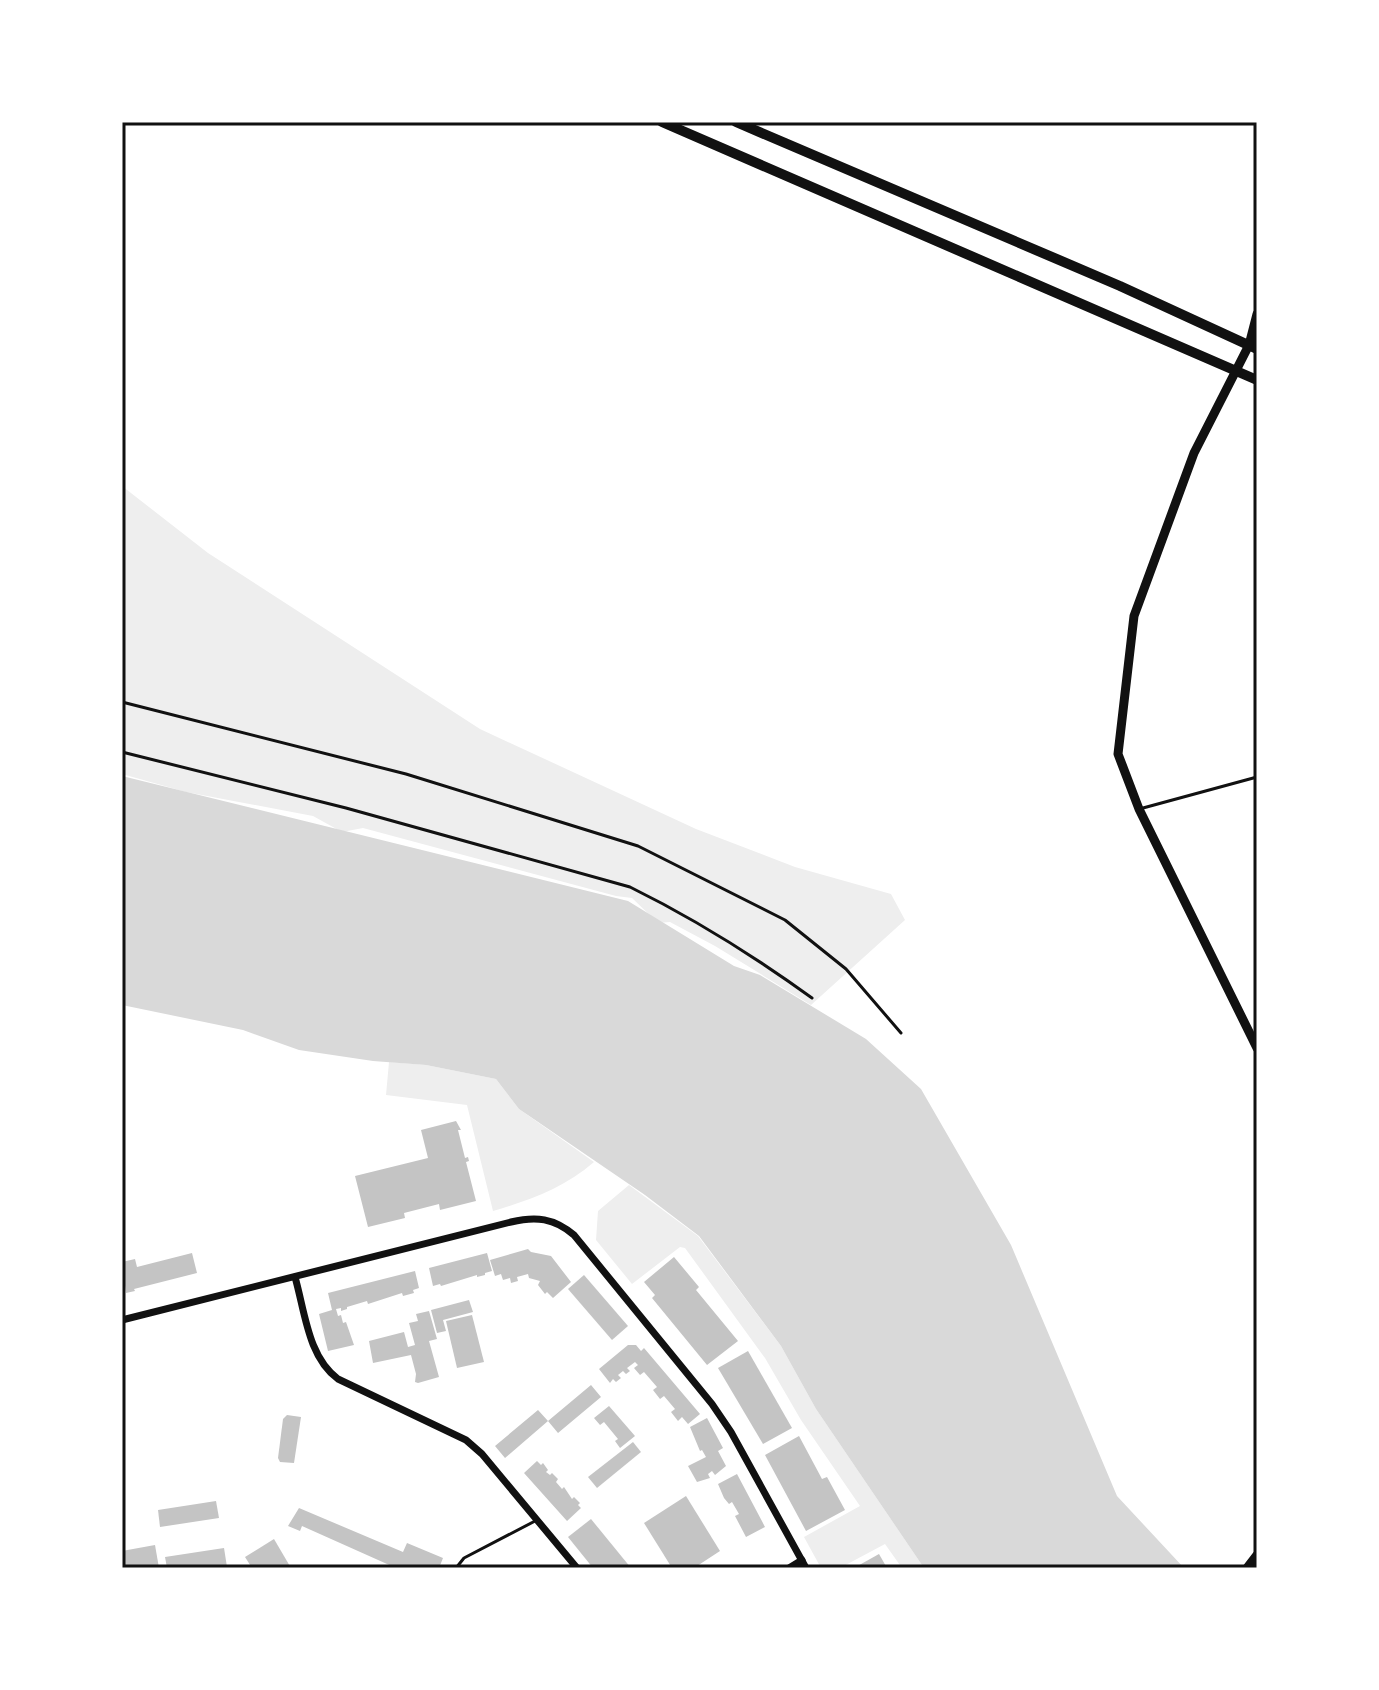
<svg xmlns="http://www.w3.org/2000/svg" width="1379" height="1690" font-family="'Fira Sans Condensed',sans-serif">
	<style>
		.green { fill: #eee }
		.water { fill: #d9d9d9 }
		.building { fill: #c4c4c4 }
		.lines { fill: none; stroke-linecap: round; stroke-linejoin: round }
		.path { stroke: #111; stroke-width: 3 }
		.service { stroke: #111; stroke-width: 3 }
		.minor { stroke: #111; stroke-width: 7 }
		.secondary { stroke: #111; stroke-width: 9 }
		.primary { stroke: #111; stroke-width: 10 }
		.neatline { fill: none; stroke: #111; stroke-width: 3 }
	</style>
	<rect width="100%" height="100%" fill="#fff"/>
	<g class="green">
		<path d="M122,486L208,553L480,729L696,829L795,867L891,894L905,920L811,1005L715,946L670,922L658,923L632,898L616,896L363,828L342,832L313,816L186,792L122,774Z"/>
		<path d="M389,1062L426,1065L496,1079L519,1109L594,1162C564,1188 530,1200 493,1211L467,1105L386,1095Z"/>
		<path d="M629,1185L698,1236L781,1346L816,1409L924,1568H902L885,1544L840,1568H821L804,1537L860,1506L801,1420L765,1358L685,1248L680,1247L632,1284L596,1240L598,1211Z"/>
	</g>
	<path class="water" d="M122,776L628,901L734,966L760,975L866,1039L921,1089L1011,1245L1117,1496L1184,1568H924L816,1409L781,1346L699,1236L645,1195L519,1109L496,1079L426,1065L373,1061L299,1050L243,1030L122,1005Z"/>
	<g class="building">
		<path d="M456,1121L461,1130H458L465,1158L468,1157L469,1161L466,1162L476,1201L440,1210L439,1204L404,1213L405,1218L368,1227L355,1176L428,1158L421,1130Z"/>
		<path d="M528,1249L531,1252L551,1256L571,1282L553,1298L547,1292L545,1294L538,1285L540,1281L529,1278L528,1274L517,1277L518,1281L511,1283L510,1278L503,1280L501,1274L495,1276L490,1260Z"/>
		<path d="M192,1253L197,1273L134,1289L135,1291L126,1293L122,1262L135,1259L137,1267Z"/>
		<path d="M487,1253L492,1271L485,1273V1275L477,1277V1275L441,1286L440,1284L433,1286L429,1268Z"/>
		<path d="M674,1257L699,1287L696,1290L738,1341L707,1365L652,1298L655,1295L644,1282Z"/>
		<path d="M415,1271L419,1288L413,1290L414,1293L403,1296L402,1293L368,1304L367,1301L347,1307V1309L341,1311V1308L336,1309L338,1316L341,1315L343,1323L346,1322L354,1345L328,1351L319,1314L332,1310L328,1293Z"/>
		<path d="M584,1275L628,1326L612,1340L568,1289Z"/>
		<path d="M469,1300L473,1312L443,1320L446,1331L437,1333L431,1310Z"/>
		<path d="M429,1311L437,1339L429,1341L439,1377L418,1383L415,1382L416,1374L411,1355L373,1363L369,1341L404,1332L408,1347L415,1345L409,1323L418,1321L416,1314Z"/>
		<path d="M472,1315L484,1362L457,1368L446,1321Z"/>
		<path d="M628,1345H636L641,1351L644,1348L700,1414L688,1424L682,1417L678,1421L671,1412L675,1409L664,1396L660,1399L653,1390L657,1387L644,1372L640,1375L634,1368L638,1365L635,1362L627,1368L630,1371L626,1374L623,1371L618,1375L621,1378L616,1382L613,1379L610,1383L599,1369Z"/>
		<path d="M748,1351L792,1428L763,1444L718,1368Z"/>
		<path d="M591,1385L601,1397L558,1433L548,1421L505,1458L495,1446L538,1410L548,1421Z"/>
		<path d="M609,1406L635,1436L620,1448L615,1441L618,1439L604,1422L600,1425L594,1418Z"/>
		<path d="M287,1415L301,1417L294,1463L280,1462L278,1458L283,1419Z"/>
		<path d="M707,1418L723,1448L718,1451L726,1466L715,1475L712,1471L708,1474L710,1478L697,1482L688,1466L706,1457L702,1450L700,1451L690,1427Z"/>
		<path d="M799,1436L822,1479L827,1477L845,1510L806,1531L765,1455Z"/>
		<path d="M633,1442L641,1452L597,1488L588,1477Z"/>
		<path d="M537,1461L541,1465L543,1463L548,1470L546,1472L550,1475L552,1473L558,1479L556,1482L562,1489L564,1487L572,1499L574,1497L580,1503L578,1505L581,1508L567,1521L524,1473Z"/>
		<path d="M737,1474L765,1527L746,1537L735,1516L739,1514L732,1502L729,1504L724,1498L718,1484Z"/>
		<path d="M686,1496L720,1551L694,1568H672L644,1523Z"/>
		<path d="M216,1501L219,1518L160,1527L158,1510Z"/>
		<path d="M299,1508L403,1552L407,1543L443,1558L439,1568H396L302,1526L300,1531L288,1526Z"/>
		<path d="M591,1519L631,1568H593L568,1537Z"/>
		<path d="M274,1539L291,1568H252L245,1557Z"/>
		<path d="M155,1545L159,1568H122V1551Z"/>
		<path d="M224,1548L227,1567L167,1568L165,1557Z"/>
		<path d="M879,1554L887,1568H854Z"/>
	</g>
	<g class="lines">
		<g class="path">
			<path d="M122,702L406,774L638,846L785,920L846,969L901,1033"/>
			<path d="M122,752L346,808L630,887C693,918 754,956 812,998"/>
		</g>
		<g class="service">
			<path d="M1143,808L1257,777"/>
			<path d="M456,1568L464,1558L537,1520"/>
		</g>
		<g class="minor">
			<path d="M295,1277C305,1312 308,1357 338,1379L466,1440L482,1454L577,1568"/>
			<path d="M122,1320L511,1222C536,1216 554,1218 574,1235L712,1404L731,1432L806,1568"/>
			<path d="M789,1568L802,1560"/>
		</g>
		<g class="secondary">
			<path d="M1257,314L1249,345L1194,453L1134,616L1118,754L1139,809L1257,1048"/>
			<path d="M1247,1568L1257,1555"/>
		</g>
		<g class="primary">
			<path d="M662,122L1257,380"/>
			<path d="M736,122L1120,286L1257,349"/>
		</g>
	</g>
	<rect width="1379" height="1690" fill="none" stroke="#ffffff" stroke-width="248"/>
	<rect x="124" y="124" width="1131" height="1442" class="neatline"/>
</svg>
